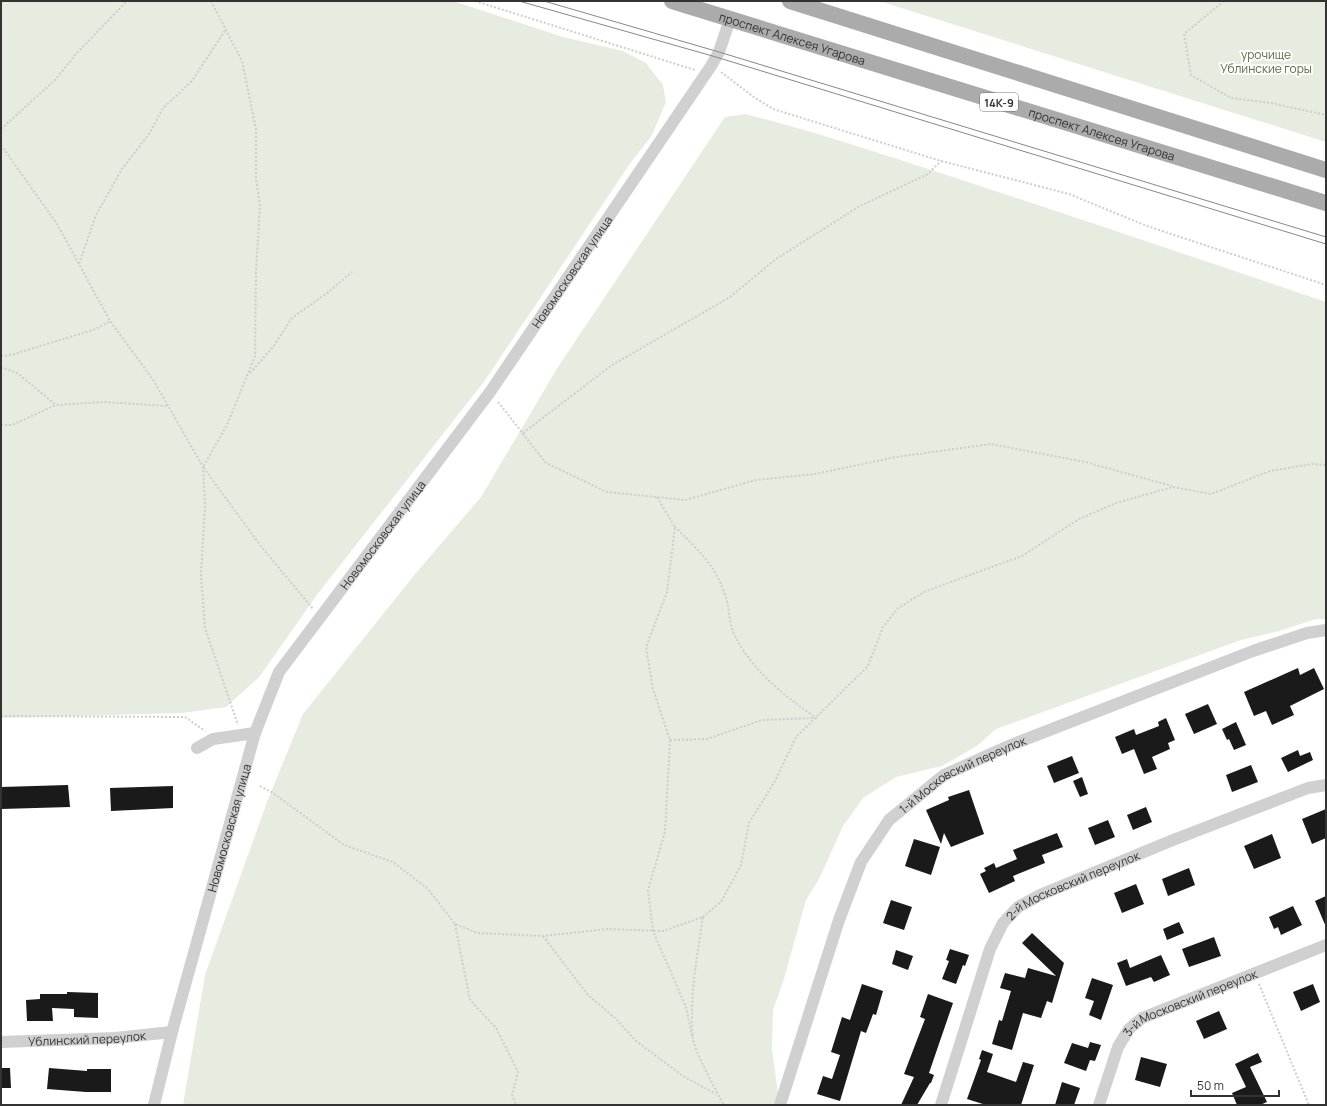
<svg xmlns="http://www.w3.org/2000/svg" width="1327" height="1106" font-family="Manrope,sans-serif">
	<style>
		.green { fill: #e6ecdf }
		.building { fill: #1a1a1a }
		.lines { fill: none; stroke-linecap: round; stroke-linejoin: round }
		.path { stroke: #cdcdcd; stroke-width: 2; stroke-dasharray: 2 2; stroke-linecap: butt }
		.minor { stroke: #d0d0d0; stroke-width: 12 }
		.major { stroke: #ababab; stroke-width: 16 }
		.tram { stroke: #888; stroke-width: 1 }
		.labels { text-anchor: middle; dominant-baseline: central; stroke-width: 4; stroke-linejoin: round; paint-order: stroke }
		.shield { fill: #fff; stroke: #707070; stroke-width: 1 }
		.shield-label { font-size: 11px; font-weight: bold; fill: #333 }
		.street-label { font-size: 12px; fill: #333; stroke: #fff }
		.park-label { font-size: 12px; fill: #56703f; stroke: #fff }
	</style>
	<rect width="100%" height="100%" fill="#fff"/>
	<g class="green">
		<path d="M1,1H453L563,37L623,51L646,63L663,85L666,102L652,135L629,165L486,379L316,596L260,676L226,707L182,713L1,718Z"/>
		<path d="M879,1H1326V142Z"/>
		<path d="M745,114C821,133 896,159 971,183C1090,222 1208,262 1326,302V619H1316L1279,631L1241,640L996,729L977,746L942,766L896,777L863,798L843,826L819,879L806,900L783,982L773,1010L772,1050L779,1101L776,1105H183L205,975L267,802L303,714L416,573L481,497L558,367L725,117Z"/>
	</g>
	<g class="building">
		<path d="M1298,668L1300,675L1314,668L1324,689L1290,706L1294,715L1272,725L1266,711L1254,716L1244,692Z"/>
		<path d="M1208,704L1217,724L1194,734L1185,714Z"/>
		<path d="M1166,718L1175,740L1168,743L1170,749L1152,757L1157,769L1144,774L1134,749L1122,754L1115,737L1134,729L1136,735L1159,726L1158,722Z"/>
		<path d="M1236,722L1246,745L1234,750L1229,739L1227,740L1222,729Z"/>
		<path d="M1298,750L1300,756L1310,752L1313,760L1288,772L1281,758Z"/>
		<path d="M1072,756L1079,773L1054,783L1047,766Z"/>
		<path d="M1251,765L1258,782L1232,792L1226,775Z"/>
		<path d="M1082,777L1088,794L1080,797L1073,781Z"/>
		<path d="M68,785L70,807L1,809V787Z"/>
		<path d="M173,786V808L111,811L110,788Z"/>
		<path d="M969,790L984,834L951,847L944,833L941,844L926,810L949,800L948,797Z"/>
		<path d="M1146,807L1152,822L1133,830L1127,815Z"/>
		<path d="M1326,809V838L1312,844L1302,819Z"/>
		<path d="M1108,820L1115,837L1095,845L1088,828Z"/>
		<path d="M1057,833L1063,847L1042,855L1045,863L1013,876L1015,881L989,893L980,874L986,871L984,868L994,863L996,868L1017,859L1013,850Z"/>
		<path d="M1272,834L1281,858L1254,869L1244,846Z"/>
		<path d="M914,839L940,847L931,875L905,866Z"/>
		<path d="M1189,868L1195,885L1168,896L1162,879Z"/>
		<path d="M1136,884L1144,904L1122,913L1114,893Z"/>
		<path d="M1326,896V927L1315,901Z"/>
		<path d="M891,900L912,907L904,930L883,923Z"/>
		<path d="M1293,906L1302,925L1281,935L1278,927L1274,929L1269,917Z"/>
		<path d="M1179,922L1184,933L1167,940L1163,929Z"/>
		<path d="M1032,933L1064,963L1052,1003L1047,1001L1041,1018L1023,1013L1012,1050L992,1044L999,1020L1002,1021L1011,991L1000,988L1005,973L1025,978L1028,968L1056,976L1022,943Z"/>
		<path d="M1214,937L1221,956L1189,967L1182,949Z"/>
		<path d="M950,949L969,955L965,966L963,965L956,984L942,979L949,961L946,960Z"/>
		<path d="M896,950L913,956L908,970L892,964Z"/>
		<path d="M1161,955L1170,975L1154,982L1151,977L1126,986L1117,963L1127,959L1130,968Z"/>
		<path d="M1092,978L1113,985L1101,1020L1089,1015L1094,1001L1085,998Z"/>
		<path d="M862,984L883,991L876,1015L873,1014L866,1033L861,1031L840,1101L817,1094L823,1076L832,1079L840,1055L831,1052L842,1017L850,1020Z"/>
		<path d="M1313,984L1320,1002L1301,1011L1293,992Z"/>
		<path d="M67,992L98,993V1018L74,1017V1009L52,1008L53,1021H27L26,1000L40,999V994H67Z"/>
		<path d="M928,994L953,1003L929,1073L934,1075L931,1083H930L917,1105H901L914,1077L904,1074L925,1019L920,1017Z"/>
		<path d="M1219,1011L1227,1029L1204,1039L1196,1021Z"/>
		<path d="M1090,1042L1101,1045L1095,1061L1090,1060L1086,1071L1064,1063L1072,1043L1088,1048Z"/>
		<path d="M982,1050L993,1054L987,1072L1016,1082L1023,1062L1034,1065L1021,1105H986L967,1099L981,1060L979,1059Z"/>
		<path d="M1258,1053L1262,1062L1250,1067L1267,1102L1260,1105H1237L1232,1093L1246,1087L1235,1064Z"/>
		<path d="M1141,1057L1167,1064L1160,1087L1135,1080Z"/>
		<path d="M1,1068H10L11,1088H1Z"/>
		<path d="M49,1068L87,1071V1069H111V1092H86L47,1089Z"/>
		<path d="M1062,1082L1080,1088L1074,1105H1055Z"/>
	</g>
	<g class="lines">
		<g class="path">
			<path d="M211,1L242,61L256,129V178L260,206L256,271L255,356L227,425L203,467L260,545L313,609"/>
			<path d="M475,1L695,70"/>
			<path d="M1224,1L1184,34L1191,75L1231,98L1271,103L1326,115"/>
			<path d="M721,72L755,98L773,109L941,161L1069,194L1147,226L1326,285"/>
			<path d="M1,129L55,80L76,54L127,1"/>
			<path d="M1,145L57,224L110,321L154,381L203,467L205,506L201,574L205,628L238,725"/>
			<path d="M79,264L96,215L122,169L149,134L163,108L192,81L226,29"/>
			<path d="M1,356L11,355L96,329L110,321"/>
			<path d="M1,367L17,373L56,405"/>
			<path d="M250,373L273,347L292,318L326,294L352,272"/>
			<path d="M498,402L546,463L607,492L685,500L756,480L815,474L896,457L991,444L1085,462L1172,486"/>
			<path d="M1,425H12L56,405L103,402L168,406"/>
			<path d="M523,433L612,365L730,297L776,259L860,206L928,174L941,161"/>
			<path d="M657,497L675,527L667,592L646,647L653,689L670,740L665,832L648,890L653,931L686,1007L692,1036"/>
			<path d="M1,716L185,717L205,731"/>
			<path d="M670,740L707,739L762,720L816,718C784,695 753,672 735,636C729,625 730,610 726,598C717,566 697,549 675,527"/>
			<path d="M260,786L273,793L344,845L393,862L428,889L455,924L477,933L543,936L607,929L663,931L703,917C697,957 689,998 693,1039C694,1050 717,1093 724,1105"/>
			<path d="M703,917L721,902L741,865L749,823L775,781L796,737L868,666L883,627L898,608L926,591L1022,556L1079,519L1116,503L1173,487L1211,494L1270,471L1312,464L1326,465"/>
			<path d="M455,924L470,1000L496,1028L518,1072L512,1095L516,1105"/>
			<path d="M543,936L588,995L616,1019L636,1041L683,1076L716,1094"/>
			<path d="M1259,984L1309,1105"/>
		</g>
		<g class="minor">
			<path d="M197,748L213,739L255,733"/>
			<path id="s1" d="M1,1042L115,1038L172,1032"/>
			<path id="s2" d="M154,1105L172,1032L255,733L279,672L490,392L711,66L719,52L730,19"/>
			<path id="s3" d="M780,1105L839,920L861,862L889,820L944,775L1011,745L1253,651L1307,633L1326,630"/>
			<path id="s4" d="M941,1105L990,949L1003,923L1018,907L1040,895L1173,840L1308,788L1326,785"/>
			<path id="s5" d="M1099,1105L1118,1047L1129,1029L1142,1018L1326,945"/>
		</g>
		<g class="major">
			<path id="s6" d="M672,1L1326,203"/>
			<path d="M790,1L1326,170"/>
		</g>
		<g class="tram">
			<path d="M519,1L716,57L1326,244"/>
			<path d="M544,1L719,52L1326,237"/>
		</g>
	</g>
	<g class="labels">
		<rect class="shield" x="980" y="93" width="38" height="18" rx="3"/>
		<g class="shield-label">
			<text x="999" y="102">14К-9</text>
		</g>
		<g class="street-label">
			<text stroke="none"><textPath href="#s6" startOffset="126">проспект Алексея Угарова</textPath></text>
			<text stroke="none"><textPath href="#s6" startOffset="450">проспект Алексея Угарова</textPath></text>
			<text stroke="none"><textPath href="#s2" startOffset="947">Новомосковская улица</textPath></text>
			<text stroke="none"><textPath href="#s2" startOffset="623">Новомосковская улица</textPath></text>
			<text stroke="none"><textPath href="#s3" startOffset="394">1-й Московский переулок</textPath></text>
			<text stroke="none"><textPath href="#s2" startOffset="287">Новомосковская улица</textPath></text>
			<text stroke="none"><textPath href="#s4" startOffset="273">2-й Московский переулок</textPath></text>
			<text stroke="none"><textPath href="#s5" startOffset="149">3-й Московский переулок</textPath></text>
			<text stroke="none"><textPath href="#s1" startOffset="86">Ублинский переулок</textPath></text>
		</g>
		<g class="park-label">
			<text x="1266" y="54">урочище<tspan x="1266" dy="14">Ублинские горы</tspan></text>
		</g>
	</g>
	<rect width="1327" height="1106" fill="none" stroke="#333333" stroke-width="4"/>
	<path d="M1191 1090v6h88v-6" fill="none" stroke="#333333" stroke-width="2"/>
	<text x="1197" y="1090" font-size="12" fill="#333333" stroke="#ffffff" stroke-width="3" paint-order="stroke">50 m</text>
</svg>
